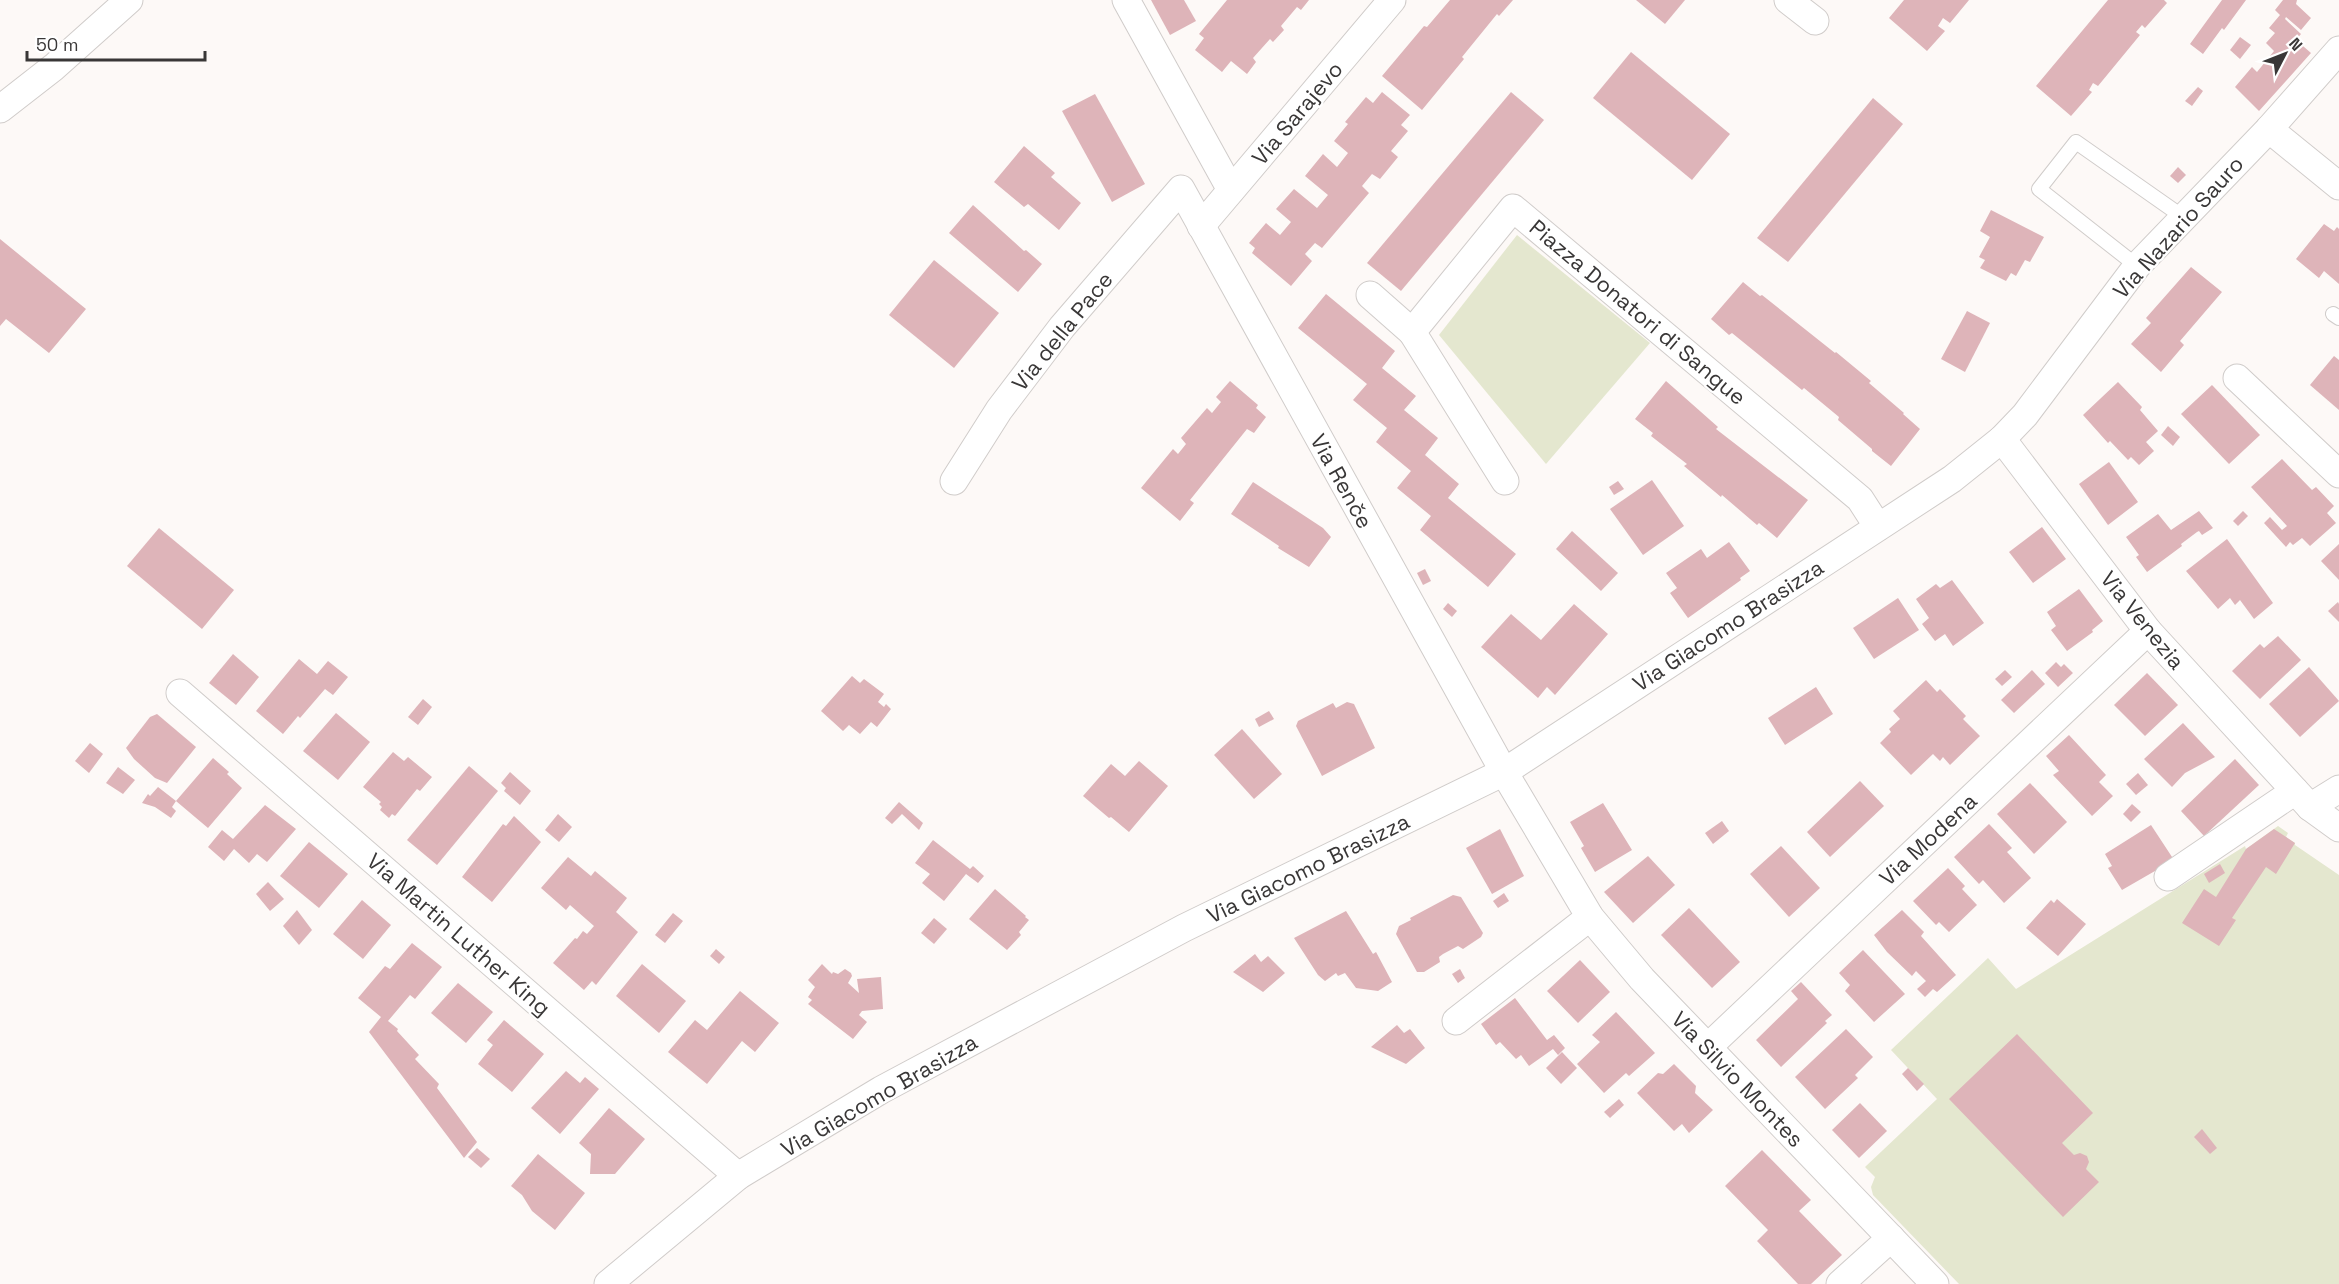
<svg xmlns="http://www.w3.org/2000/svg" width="2339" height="1284" font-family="'Space Grotesk',sans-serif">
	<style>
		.green { fill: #e4e7cf }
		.building { fill: #deb4b9 }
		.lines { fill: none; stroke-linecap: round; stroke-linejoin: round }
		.lane-casing { stroke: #d0ccca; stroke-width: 16 }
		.street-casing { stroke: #d0ccca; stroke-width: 29 }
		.lane { stroke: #fff; stroke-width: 14 }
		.street { stroke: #fff; stroke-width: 27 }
		.labels { text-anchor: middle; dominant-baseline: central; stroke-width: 4.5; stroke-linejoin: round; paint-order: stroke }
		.street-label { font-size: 22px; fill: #393737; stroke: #fff }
	</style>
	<rect width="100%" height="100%" fill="#fdf9f7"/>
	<g class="green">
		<path d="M1517,235L1650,343L1546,464L1439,335Z"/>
		<path d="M2278,826L2288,833L2286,837L2295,843V845L2339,875V1284H1959L1873,1195L1871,1187L1875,1177L1865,1167L1937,1099L1891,1050L1988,958L2016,989L2245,846L2246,849Z"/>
	</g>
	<g class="building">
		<path d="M1151,0H1184L1196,21L1170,35Z"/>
		<path d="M1227,0H1309L1301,10L1297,7L1281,26L1284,30L1273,42L1270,39L1253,58L1256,62L1247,74L1231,61L1222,72L1195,50L1204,38L1199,34Z"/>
		<path d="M1450,0H1513L1499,16L1497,14L1462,57L1464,59L1422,110L1382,76L1424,26L1427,27Z"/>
		<path d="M1636,0H1685L1665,24Z"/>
		<path d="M1904,0H1969L1950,23L1943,18L1938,26L1945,31L1927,51L1889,18Z"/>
		<path d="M2108,0H2164L2167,3L2145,28L2142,25L2136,32L2140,35L2098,86L2093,83L2089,90L2092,92L2071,116L2036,86Z"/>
		<path d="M2222,0H2246L2224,30L2222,28L2203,54L2190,44Z"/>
		<path d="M2283,0H2297L2296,4L2311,18L2301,30L2286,17L2285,19L2301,34L2296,40L2311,53L2259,111L2235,87L2252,67L2257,72L2274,51L2266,43L2275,33L2269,28L2280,15L2275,10Z"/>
		<path d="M2240,37L2251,45L2240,59L2230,50Z"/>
		<path d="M1631,52L1730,134L1692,180L1593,98Z"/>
		<path d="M2198,87L2203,91L2192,106L2185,101Z"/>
		<path d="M1382,92L1410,115L1401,125L1408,131L1391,151L1398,157L1380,179L1372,174L1362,186L1369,193L1322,248L1315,243L1305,254L1312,261L1291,286L1252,253L1255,248L1249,243L1266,223L1280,235L1291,222L1276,209L1294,189L1317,208L1328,195L1305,176L1323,154L1337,167L1348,153L1334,141L1348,124L1345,122L1366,97L1373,103Z"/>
		<path d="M1511,92L1544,120L1401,291L1367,263Z"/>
		<path d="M1095,94L1145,184L1112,202L1062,111Z"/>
		<path d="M1873,98L1903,124L1788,262L1757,238Z"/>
		<path d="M1024,146L1055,173L1051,177L1081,203L1059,230L1028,204L1024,207L994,182Z"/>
		<path d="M2178,167L2186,175L2178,183L2170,176Z"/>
		<path d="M973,205L1024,251L1026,250L1042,264L1018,292L949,233Z"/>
		<path d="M1991,210L2044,237L2030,262L2025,260L2016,276L2011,273L2006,281L1980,268L1985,260L1979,257L1990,237L1980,231Z"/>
		<path d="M2324,224L2334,231L2337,227L2339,229V284L2324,271L2319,278L2296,259Z"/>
		<path d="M0,239L86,309L49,353L6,319L0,326Z"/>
		<path d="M934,260L999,313L954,368L889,315Z"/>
		<path d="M2191,267L2222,292L2180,341L2184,345L2161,372L2131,344L2151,323L2146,318Z"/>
		<path d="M1743,282L1760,296L1762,295L1835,353L1836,352L1871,381L1869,383L1904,413L1903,414L1920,429L1891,466L1872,451V449L1838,420L1839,417L1804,388L1802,390L1732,333L1729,335L1711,319Z"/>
		<path d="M1326,294L1395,351L1382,368L1416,396L1404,410L1438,438L1425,455L1459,484L1448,498L1516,554L1488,587L1420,530L1431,516L1397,488L1411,471L1376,442L1387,428L1353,400L1367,384L1298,328Z"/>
		<path d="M1967,311L1990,323L1965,372L1941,359Z"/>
		<path d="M2334,356L2339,360V410L2310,385Z"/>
		<path d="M1230,381L1258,405L1256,408L1266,417L1254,433L1247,429L1190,500L1194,503L1180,521L1141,488L1173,449L1178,454L1186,444L1181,438L1207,408L1212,413L1221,402L1216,397Z"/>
		<path d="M1666,381L1718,427L1716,429L1808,500L1777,538L1759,523L1757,525L1722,495L1721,497L1684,466L1687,464L1651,436L1653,433L1635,419Z"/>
		<path d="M2118,382L2142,407L2140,410L2158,431L2146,442L2154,451L2139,465L2131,457L2128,460L2110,441L2108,443L2083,415Z"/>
		<path d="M2212,385L2260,435L2229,464L2181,414Z"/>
		<path d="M2168,426L2180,437L2173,446L2161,435Z"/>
		<path d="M2282,459L2312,490L2316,487L2334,506L2327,513L2336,523L2310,546L2302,538L2293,545L2290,542L2286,547L2264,523L2270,517L2282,530L2287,526L2251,487Z"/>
		<path d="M2109,462L2138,502L2108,525L2079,484Z"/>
		<path d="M1652,480L1684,526L1643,555L1610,509Z"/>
		<path d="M1618,481L1624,489L1614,495L1609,487Z"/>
		<path d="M1253,482L1323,528L1331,537L1309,567L1278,548L1279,546L1231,514Z"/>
		<path d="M2199,511L2213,528L2202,535L2199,531L2197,532L2181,544L2182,546L2147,572L2136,557L2139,555L2126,537L2158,514L2171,530Z"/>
		<path d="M2243,511L2248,516L2238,526L2233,521Z"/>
		<path d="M2042,527L2066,559L2033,583L2009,552Z"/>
		<path d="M159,528L234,590L202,629L127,566Z"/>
		<path d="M1572,531L1618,573L1601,591L1556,549Z"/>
		<path d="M2227,539L2273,603L2254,619L2240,600L2235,605L2230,598L2218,609L2186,571Z"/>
		<path d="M1729,542L1750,571L1740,578L1741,580L1688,618L1670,593L1677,588L1666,573L1701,549L1707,558Z"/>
		<path d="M2339,544V580L2321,561Z"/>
		<path d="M1425,569L1431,581L1423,585L1417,573Z"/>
		<path d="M1952,580L1984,623L1953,646L1945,634L1935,641L1922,624L1929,618L1916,599L1936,584L1940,588Z"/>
		<path d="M2079,589L2103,621L2092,630L2093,632L2067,651L2051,630L2056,626L2047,612Z"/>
		<path d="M1898,598L1919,630L1874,659L1853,628Z"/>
		<path d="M2338,602L2339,604V622L2328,611Z"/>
		<path d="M1448,603L1457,611L1452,617L1443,609Z"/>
		<path d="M1574,604L1608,634L1555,695L1547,687L1538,698L1481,647L1511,614L1541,640Z"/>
		<path d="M2278,636L2301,660L2260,699L2232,671L2260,644L2264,648Z"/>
		<path d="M233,654L259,677L236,705L209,683Z"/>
		<path d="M299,659L317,674L328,661L348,677L333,695L325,689L300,718L298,716L283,734L256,711Z"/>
		<path d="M2056,662L2061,667L2064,664L2073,673L2058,687L2045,673Z"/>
		<path d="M2309,667L2339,701L2300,737L2269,704Z"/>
		<path d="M2005,670L2012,677L2002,686L1995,679Z"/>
		<path d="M2032,670L2045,684L2014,713L2001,700Z"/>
		<path d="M2147,673L2178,705L2145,736L2114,705Z"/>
		<path d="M852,676L860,683L864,679L884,694L878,702L884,707L886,704L891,709L877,727L871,722L860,734L849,725L843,731L821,711Z"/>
		<path d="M1926,680L1937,692L1940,689L1966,716L1963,719L1980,736L1950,765L1943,757L1940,761L1933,754L1911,775L1880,743L1891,732L1889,729L1900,719L1893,711Z"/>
		<path d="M1816,687L1833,714L1785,745L1768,718Z"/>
		<path d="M423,699L432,707L418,725L408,717Z"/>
		<path d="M1347,702L1354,704L1375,748L1322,776L1296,726L1298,721L1333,703L1336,708Z"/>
		<path d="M1269,711L1274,719L1259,727L1255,719Z"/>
		<path d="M336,713L370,742L338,780L303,751Z"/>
		<path d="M157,714L196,747L167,783L155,778L134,759L126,748L150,717Z"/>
		<path d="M2183,723L2215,757L2185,773L2172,787L2144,759Z"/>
		<path d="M1242,729L1282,774L1254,799L1214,755Z"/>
		<path d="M2069,735L2106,775L2099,782L2113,796L2092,816L2053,775L2059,771L2046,756Z"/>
		<path d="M90,743L103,754L89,773L75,761Z"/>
		<path d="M393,752L404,761L408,757L432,777L420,791L417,789L395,816L392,814L389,818L380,810L382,807L379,804L381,802L363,787Z"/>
		<path d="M213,758L229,772L227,774L242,788L208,828L176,801Z"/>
		<path d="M2235,759L2259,785L2204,836L2181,811Z"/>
		<path d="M1139,761L1168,786L1129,832L1111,817L1109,818L1083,796L1111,764L1125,776Z"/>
		<path d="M469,766L498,791L437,865L407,840Z"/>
		<path d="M118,767L135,780L123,794L106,783Z"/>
		<path d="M510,772L531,791L520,805L504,791L506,788L501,783Z"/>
		<path d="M2138,773L2148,785L2136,795L2126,784Z"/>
		<path d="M1860,781L1884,806L1830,857L1807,832Z"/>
		<path d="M2030,783L2067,822L2034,854L1997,814Z"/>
		<path d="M158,787L176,801L172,807L176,811L171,818L155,807L142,803L148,794L150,796Z"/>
		<path d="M899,802L923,823L919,830L902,814L892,824L885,818Z"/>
		<path d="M1603,803L1632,850L1595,872L1581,848L1584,846L1570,822Z"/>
		<path d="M2132,804L2141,812L2131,822L2123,814Z"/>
		<path d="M265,805L296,829L267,862L257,854L249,863L234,849L224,861L208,847L222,830L233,839Z"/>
		<path d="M558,814L572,827L559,842L545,830Z"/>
		<path d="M514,816L541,842L492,902L462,877L503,824L506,826Z"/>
		<path d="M1722,821L1729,831L1713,844L1705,833Z"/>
		<path d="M1989,824L2012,848L2007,852L2031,878L2004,903L1983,880L1979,884L1954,857Z"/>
		<path d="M2151,825L2174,860L2122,890L2108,868L2112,866L2105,854Z"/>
		<path d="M1500,829L1524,876L1492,894L1466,848Z"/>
		<path d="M2274,829L2295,843L2276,874L2266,867L2232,918L2236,920L2219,946L2182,923L2204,889L2216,897L2246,849Z"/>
		<path d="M933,840L970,869L973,866L984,876L978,883L966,874L944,901L922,883L930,874L915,863Z"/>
		<path d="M309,842L348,874L319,908L280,876Z"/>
		<path d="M1781,846L1820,888L1789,917L1750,874Z"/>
		<path d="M1648,856L1675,885L1633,923L1604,892Z"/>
		<path d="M568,857L591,876L595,871L627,898L616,912L638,932L596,985L592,981L584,990L553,963L575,938L577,939L583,931L587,934L594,926L570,905L566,910L541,888Z"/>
		<path d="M2220,864L2225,873L2209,883L2204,874Z"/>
		<path d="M1948,868L1965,886L1962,889L1977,905L1949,932L1939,922L1936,925L1913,901Z"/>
		<path d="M268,882L284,899L270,911L256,894Z"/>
		<path d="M995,889L1026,916L1025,917L1029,920L1019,932L1021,935L1007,950L969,919Z"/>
		<path d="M1504,893L1509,901L1498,908L1493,901Z"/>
		<path d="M1453,895L1461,897L1483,933L1481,937L1463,949L1458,946L1443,954L1439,957L1440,962L1424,972H1417L1396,934L1399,926L1411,920L1410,918Z"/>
		<path d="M2057,899L2086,924L2058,956L2026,928L2051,900L2054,903Z"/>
		<path d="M362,900L391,925L363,959L333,934Z"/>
		<path d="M1689,908L1740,962L1712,988L1661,935Z"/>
		<path d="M297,910L312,930L299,945L283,926Z"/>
		<path d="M1902,910L1924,932L1921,936L1956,975L1937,992L1933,989L1925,997L1917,989L1926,981L1916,971L1912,976L1887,952L1874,935Z"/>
		<path d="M1346,911L1373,954L1376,952L1392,982L1378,991L1356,988L1345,973L1338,976L1336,973L1325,981L1318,975L1294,938Z"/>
		<path d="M673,913L683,921L665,943L655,935Z"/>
		<path d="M934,918L947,929L934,944L921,933Z"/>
		<path d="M412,943L442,967L415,999L410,995L388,1021L398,1029L397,1031L419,1055L415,1059L439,1084L437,1088L477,1142L464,1158L369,1032L381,1017L358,998L385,966L390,969Z"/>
		<path d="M716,949L725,957L719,964L710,956Z"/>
		<path d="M1863,950L1905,994L1874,1022L1845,991L1850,985L1839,973Z"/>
		<path d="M1255,954L1261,962L1268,956L1285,973L1263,992L1233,972Z"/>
		<path d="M1580,960L1610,992L1578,1023L1547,991Z"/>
		<path d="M642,964L686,1001L659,1033L616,996Z"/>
		<path d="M822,964L832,974L833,972L838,974L845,969L851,973L852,976L848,983L859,993L857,979L881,977L883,1009L862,1011L859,1015L867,1022L853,1039L808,1004L812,1000L808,997L815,987L808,980Z"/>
		<path d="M1460,969L1465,978L1458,983L1452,974Z"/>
		<path d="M1801,982L1832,1015L1825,1021L1827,1023L1781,1067L1756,1040L1798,999L1791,991Z"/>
		<path d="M458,983L493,1012L466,1043L431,1013Z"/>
		<path d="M740,991L779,1023L755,1052L742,1041L707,1084L668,1052L695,1020L707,1030Z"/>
		<path d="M1515,998L1547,1040L1554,1035L1565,1048L1558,1055L1553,1049L1529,1066L1521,1055L1516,1059L1500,1042L1496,1045L1481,1024Z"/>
		<path d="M1616,1012L1655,1053L1629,1076L1626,1073L1604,1093L1577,1064L1600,1042L1592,1035Z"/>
		<path d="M504,1020L544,1054L512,1092L478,1064L493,1045L487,1040Z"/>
		<path d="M1397,1025L1404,1033L1410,1029L1425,1048L1406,1064L1371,1047Z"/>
		<path d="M1846,1029L1873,1057L1855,1075L1858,1078L1825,1109L1795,1077Z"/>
		<path d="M2017,1034L2093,1113L2062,1143L2074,1155L2080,1153L2087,1156L2089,1162L2086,1169L2099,1182L2063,1217L1949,1099Z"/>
		<path d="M1562,1052L1577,1068L1561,1084L1546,1068Z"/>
		<path d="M1674,1064L1696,1086L1695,1093L1713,1110L1689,1133L1682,1124L1674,1131L1637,1093L1658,1073L1663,1074Z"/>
		<path d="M1908,1068L1924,1084L1917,1091L1902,1074Z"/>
		<path d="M566,1071L580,1083L585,1077L599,1089L560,1134L531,1108Z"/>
		<path d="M1619,1099L1624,1105L1610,1118L1604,1112Z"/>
		<path d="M1860,1103L1887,1131L1859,1158L1832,1130Z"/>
		<path d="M609,1108L645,1139L615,1174H590L591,1154L579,1143Z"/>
		<path d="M2202,1129L2217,1148L2210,1154L2194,1137Z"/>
		<path d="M477,1148L490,1159L481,1168L468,1157Z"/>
		<path d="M1762,1150L1811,1200L1799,1211L1842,1255L1811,1284H1798L1757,1241L1768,1230L1725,1186Z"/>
		<path d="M538,1154L585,1193L555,1230L532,1211L522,1195L511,1186Z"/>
	</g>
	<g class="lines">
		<defs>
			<g id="lane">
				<path d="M2137,266L2039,189L2076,142L2183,217"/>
				<path d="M2333,314L2339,318"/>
			</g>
			<g id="street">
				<path d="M1126,0L1231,190"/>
				<path d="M1788,0L1815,21"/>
				<path d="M0,109L54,67L129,0"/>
				<path d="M2269,129L2339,186"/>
				<path d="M1201,226L1392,0"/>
				<path d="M1370,295L1412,332"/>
				<path d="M2237,378L2339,474"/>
				<path d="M2002,439L2148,631L2310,807L2339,828"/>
				<path d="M954,481L999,410L1062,327L1181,189L1504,772L1590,917L1642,979L1935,1284"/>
				<path d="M1505,481L1412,332L1513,208L1860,499L1878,527"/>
				<path d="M180,693L738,1176"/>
				<path d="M2310,807L2339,789"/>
				<path d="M2168,877L2295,791"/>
				<path d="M1456,1021L1590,917"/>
				<path d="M1708,1047L2148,631"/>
				<path d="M608,1284L738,1176L881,1090L1184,928L1504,772L1952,479L2002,439L2025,415L2137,266L2269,129L2339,50"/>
				<path d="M1840,1284L1891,1238"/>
			</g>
		</defs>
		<use href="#lane" class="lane-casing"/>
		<use href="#street" class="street-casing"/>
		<use href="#lane" class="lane"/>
		<use href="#street" class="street"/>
	</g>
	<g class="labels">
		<g class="street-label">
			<text transform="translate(1297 113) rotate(-50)">Via Sarajevo</text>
			<text transform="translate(2178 227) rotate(-48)">Via Nazario Sauro</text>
			<text transform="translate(1638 312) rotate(40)">Piazza Donatori di Sangue</text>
			<text transform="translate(1062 331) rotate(-51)">Via della Pace</text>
			<text transform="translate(1342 481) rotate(61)">Via Renče</text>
			<text transform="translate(2143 620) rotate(51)">Via Venezia</text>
			<text transform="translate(1728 625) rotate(-33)">Via Giacomo Brasizza</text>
			<text transform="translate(1928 839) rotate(-43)">Via Modena</text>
			<text transform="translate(1308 868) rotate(-26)">Via Giacomo Brasizza</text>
			<text transform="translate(459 934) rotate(41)">Via Martin Luther King</text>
			<text transform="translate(1738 1079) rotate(46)">Via Silvio Montes</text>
			<text transform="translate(879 1095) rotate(-30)">Via Giacomo Brasizza</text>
		</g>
	</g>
	<g transform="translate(2285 54) rotate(48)" stroke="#ffffff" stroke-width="4.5" paint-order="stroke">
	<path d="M0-4.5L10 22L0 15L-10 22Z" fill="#393737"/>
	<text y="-9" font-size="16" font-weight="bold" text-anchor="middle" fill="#393737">N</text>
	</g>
	<path d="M27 51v9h178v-9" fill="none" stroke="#393737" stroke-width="3"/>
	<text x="36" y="51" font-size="18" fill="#393737" stroke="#ffffff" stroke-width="4.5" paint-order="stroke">50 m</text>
</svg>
